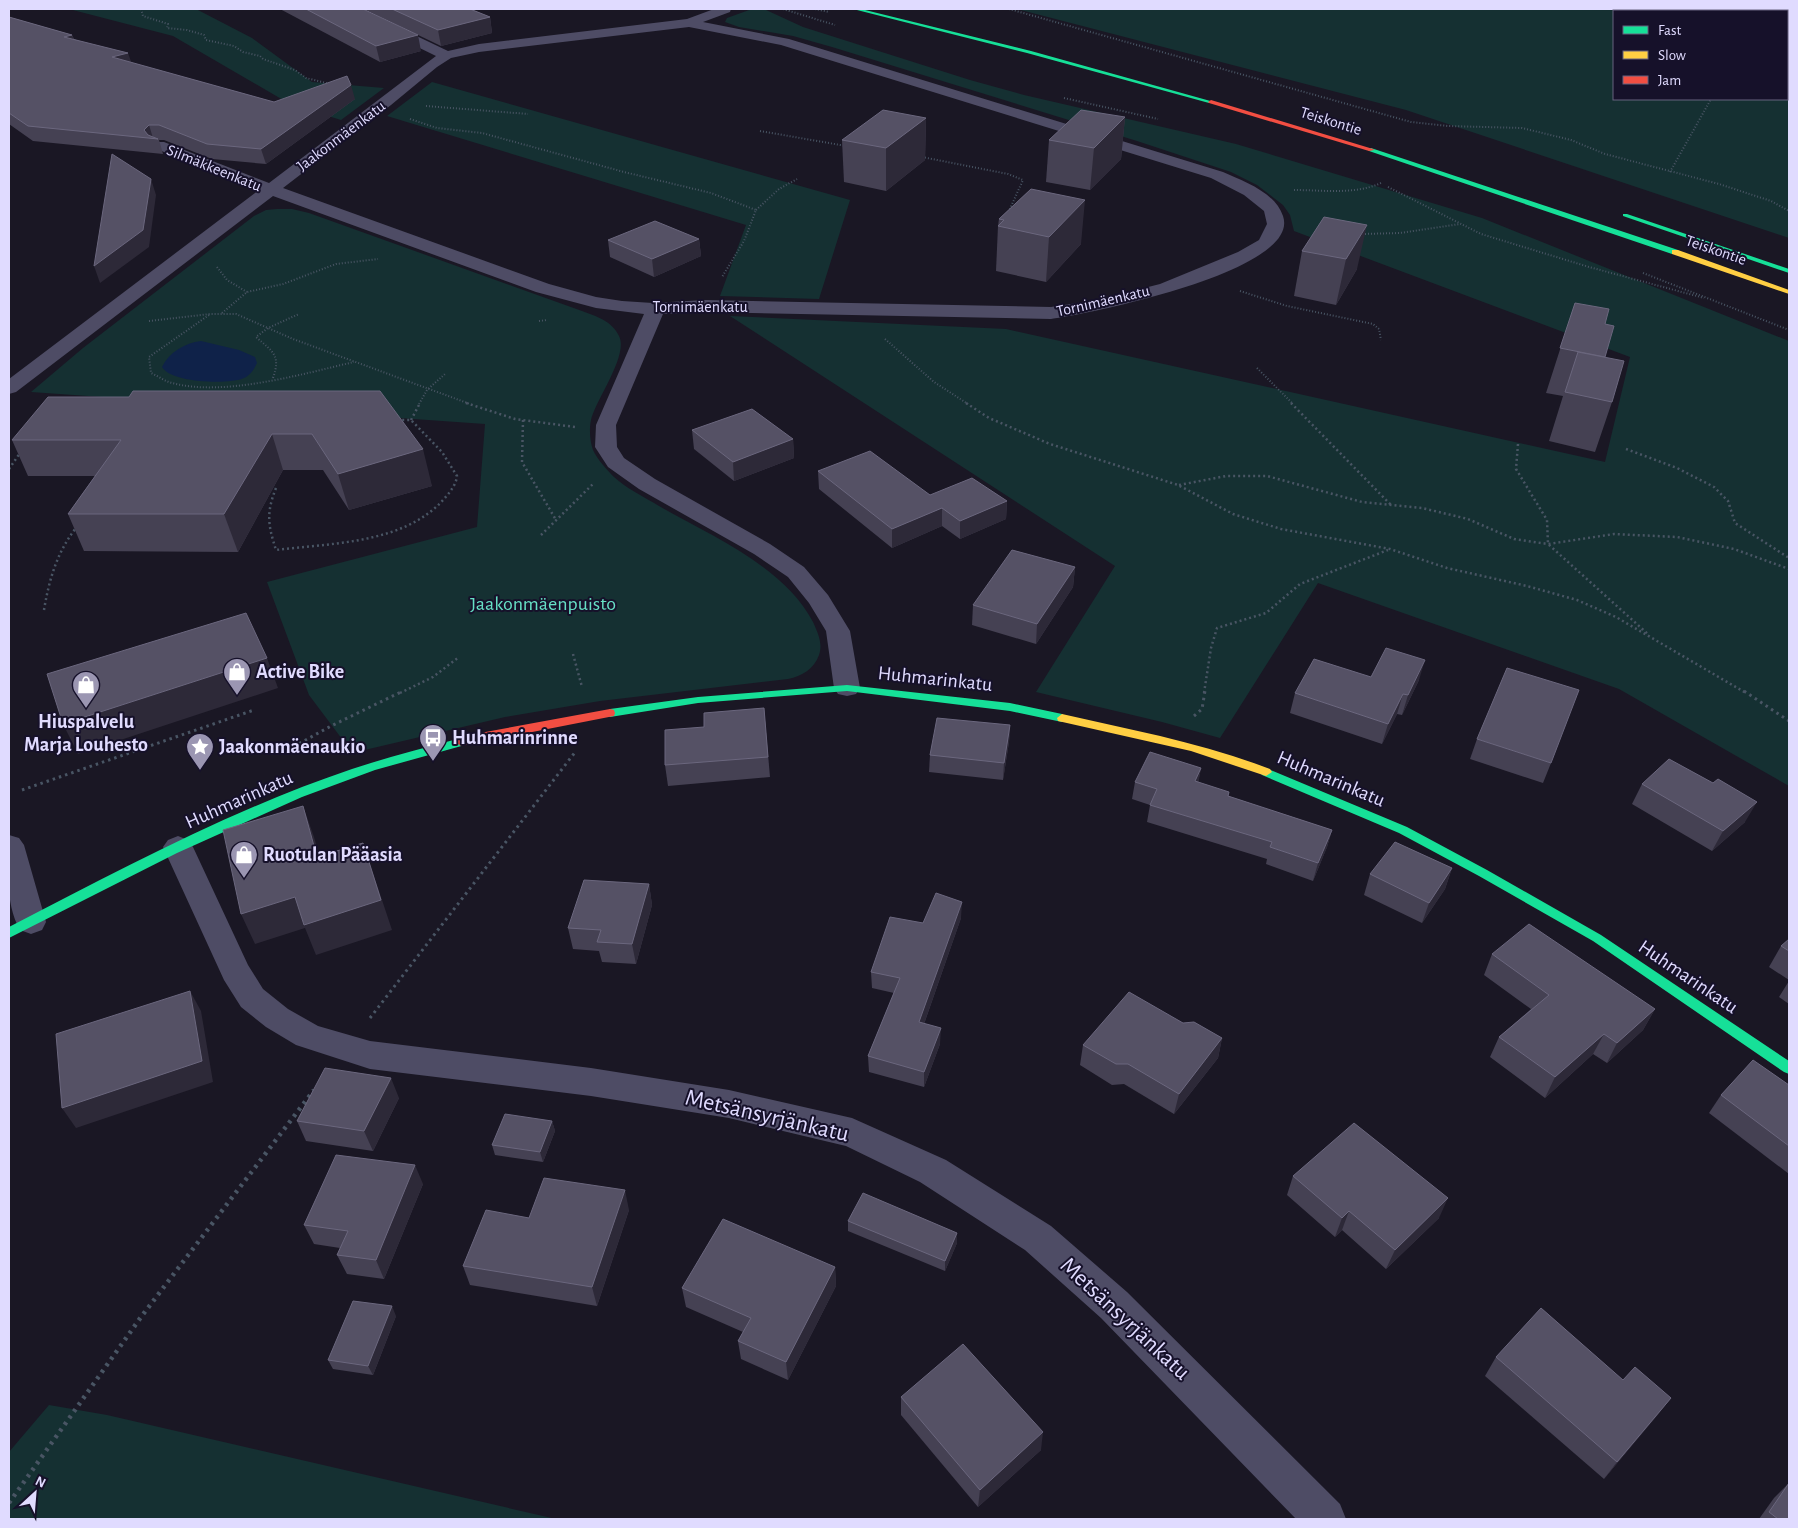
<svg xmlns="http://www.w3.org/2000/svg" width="1798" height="1528" font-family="'Alegreya Sans',sans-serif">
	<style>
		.green { fill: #153032; fill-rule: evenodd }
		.water { fill: #0f2249 }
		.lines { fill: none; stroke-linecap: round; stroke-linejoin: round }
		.path-far3 { stroke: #495564; stroke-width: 2; stroke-dasharray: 1 2; stroke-linecap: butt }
		.path-far2 { stroke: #495564; stroke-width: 2.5; stroke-dasharray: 2 3; stroke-linecap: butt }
		.path-far1 { stroke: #495564; stroke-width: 3; stroke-dasharray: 2.5 4; stroke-linecap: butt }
		.path { stroke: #495564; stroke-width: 4.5; stroke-dasharray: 3 5; stroke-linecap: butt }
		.street { fill: #4e4c65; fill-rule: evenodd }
		.fast { fill: #16e098; fill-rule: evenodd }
		.slow { fill: #ffcf43; fill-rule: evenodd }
		.jam { fill: #f24e42; fill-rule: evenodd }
		.wall { fill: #454153 }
		.shaded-wall { fill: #2d2938 }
		.building { fill: #555165; stroke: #6b677e }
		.labels { text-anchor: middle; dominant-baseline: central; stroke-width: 4; stroke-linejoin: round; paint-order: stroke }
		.far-street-label { font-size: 16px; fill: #e0dbff; stroke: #16112a }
		.park-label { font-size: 20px; fill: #66dfc5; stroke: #16112a }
		.poi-label { font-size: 20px; font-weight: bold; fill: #e0dbff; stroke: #16112a; text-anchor: start }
		.street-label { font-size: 20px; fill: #e0dbff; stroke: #16112a }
		.near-street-label { font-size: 24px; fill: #e0dbff; stroke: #16112a }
	</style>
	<rect width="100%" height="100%" fill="#1a1724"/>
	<g class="green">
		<path d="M69,9H196L252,38L312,82L384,88L341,120L290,104L173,36Z"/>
		<path d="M752,9L766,10L803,27L970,80L1024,95L1236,144L1482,218L1789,341V786L1619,689L1318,583L1220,738L1162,722L1036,692L1115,566L730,316L1006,329L1605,462L1630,357L1294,231L1290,215L1283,205L1257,185L1231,172L1137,141L832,47L793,36L739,27L725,22L727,18Z"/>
		<path d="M1017,9H1789V238L1406,110ZM1614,11H1787V99H1614Z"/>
		<path d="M432,82L850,200L819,299L720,296L746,225L387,116Z"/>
		<path d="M277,209H292L309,213L582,311C596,316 612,321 619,336C629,355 595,401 591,420C589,429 590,442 593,450C597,459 607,470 614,477C626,488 644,497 659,506C711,536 784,566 813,622C818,633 823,644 819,655C814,669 802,676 788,679L600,701L505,717L356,752L351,751L309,695L267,582L477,527L485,424L31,392L83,348L254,216L266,210Z"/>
		<path d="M49,1405L107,1415L556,1519H9V1452Z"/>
	</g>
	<path class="water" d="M201,341L239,350L255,357L257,363C254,369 251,375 244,378C229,385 171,383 162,367C169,352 185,343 201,341Z"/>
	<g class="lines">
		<g class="path-far3">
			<path d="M141,9L143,16L168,24L167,28L187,30L204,35L206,40L234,46L243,52L260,56L263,59L295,70L306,78L330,84"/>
			<path d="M783,9L835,25"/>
			<path d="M815,9L829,12"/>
			<path d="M1009,9L1411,122L1448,126L1522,128L1571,140L1605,154L1719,184L1771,201L1789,211"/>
			<path d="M1620,9L1625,11"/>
			<path d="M1630,9L1643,11"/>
			<path d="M1787,23H1789"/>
			<path d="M1064,98L1158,119"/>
			<path d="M426,106L528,114"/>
			<path d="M410,119L437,128L482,133L624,172L711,193L756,210L744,241L722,277"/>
			<path d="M760,131L846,146"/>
			<path d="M922,157L1008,174L1023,180L1009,211"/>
			<path d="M1670,172L1711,99"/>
			<path d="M1388,187L1481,234L1589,267L1704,298"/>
			<path d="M1294,190C1322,190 1355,195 1381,183"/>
			<path d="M756,210L779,189L797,179"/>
			<path d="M1362,234L1400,233L1460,224"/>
			<path d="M217,267L227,280L247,292"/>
			<path d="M1643,273L1789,330"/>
			<path d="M1240,291L1287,306L1373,324L1379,329L1381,340"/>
			<path d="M222,313L247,292L283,284L336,264L378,259"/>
			<path d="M209,315L149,357L151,373C158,376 164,381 172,383C224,397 302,374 354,362"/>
			<path d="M149,321L210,314H236L293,339L470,404"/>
			<path d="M539,321L547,320"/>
			<path d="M885,339L934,382L968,404"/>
			<path d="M1257,368L1293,404"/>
			<path d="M273,378C281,355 273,352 256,337L268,328L299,314"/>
			<path d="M419,404L427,390L445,374"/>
		</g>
		<g class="path-far2">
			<path d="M466,403L515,419L575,427"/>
			<path d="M966,403L989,418L1050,444L1178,485L1233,514L1281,529L1390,549L1447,568L1527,586L1577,600L1616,617L1746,693"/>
			<path d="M1291,403L1391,505"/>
			<path d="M411,420L420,403"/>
			<path d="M523,420L522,462L556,520"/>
			<path d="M1518,444L1516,469L1547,520L1548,544L1649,635"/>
			<path d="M1626,449L1677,468L1714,487L1728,501L1735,523L1789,558"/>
			<path d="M9,469L20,453"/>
			<path d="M1179,485L1226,476H1267L1362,502L1422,508L1468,519L1514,539L1548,544L1614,534L1677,537L1734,549L1789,569"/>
			<path d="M276,488C266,513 268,525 276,550C332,543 404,544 444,499C450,492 456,485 457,476L442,452L411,420H397"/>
			<path d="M541,535L594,483"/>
			<path d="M44,610C49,580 57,552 76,528"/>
			<path d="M573,654L582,687"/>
			<path d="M400,693L433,677L459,657"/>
			<path d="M1204,693L1211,648L1217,628L1266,613L1300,584L1388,550"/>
		</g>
		<g class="path-far1">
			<path d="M1744,691L1789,721"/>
			<path d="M1194,716L1202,709L1205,691"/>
			<path d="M282,753L331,726L403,691"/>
			<path d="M22,790L254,710"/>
			<path d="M370,1018L576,751"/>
		</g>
		<path class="path" d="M9,1503L141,1317L314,1090"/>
		<g class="street">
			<path d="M345,9H360L448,51L479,44L687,19L714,9H731L730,12L703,22L789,39L1223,172C1243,181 1275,192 1283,216C1302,271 1088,314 1051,319L705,312L663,314L616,425L617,447L624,458L655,479L770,544L804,567L828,595L850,631L860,688L856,694L847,696L838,694L834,688L826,631L809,603L788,577L754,554L639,489L608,467L595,447L596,425L644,314L596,308L536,292L273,196L16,392L9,394V379L259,190L154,148L151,145L154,142H164L269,183L436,56L346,12ZM689,27L781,45L1211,178L1244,195L1264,211L1267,224L1259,240L1238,252L1160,284L1097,300L1051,307L705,300L653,303L622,301L596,297L549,284L283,188L391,105L437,67L451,58L479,52Z"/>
			<path d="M9,835L19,838L24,845L46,922L42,930L31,934L20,930C4,901 9,867 9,835Z"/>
			<path d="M178,836L188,840L193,847L248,965L263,989L288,1009L318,1026L370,1041L591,1068L729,1090L852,1118L946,1160L1051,1226L1127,1292L1340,1504L1346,1519H1296L1101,1318L1025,1250L920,1182L846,1146L729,1118L591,1096L370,1069L296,1045L266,1027L241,1007L224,980L163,847L168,840Z"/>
		</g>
		<g class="fast">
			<path d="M853,9H861L1031,51L1214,102L1209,103L1027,53Z"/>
			<path d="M1371,148L1678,250L1679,252L1672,254L1369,151L1368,150Z"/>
			<path d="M1623,214H1627L1789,269V273L1623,216Z"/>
			<path d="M847,685L1010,703L1062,714L1067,718L1062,722L1010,711L847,691L698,703L610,717L605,713L610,709L698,697Z"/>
			<path d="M461,738L465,739L467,742L465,745L375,770L302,797L177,853L9,938V927C120,870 233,809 352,769C388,757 425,748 461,738Z"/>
			<path d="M1266,768L1407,827L1487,870L1601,935L1789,1061V1074L1784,1072L1593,941L1479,876L1399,833L1262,775L1260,772L1262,769Z"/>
		</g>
		<g class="slow">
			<path d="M1672,250H1678L1789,290V294L1672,254Z"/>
			<path d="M1062,714C1132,730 1203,743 1270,769L1272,772L1266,776L1191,751L1058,721L1057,718Z"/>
		</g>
		<g class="jam">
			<path d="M1211,100L1373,149L1374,150L1369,151L1209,103L1208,102Z"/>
			<path d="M610,709L614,710L615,713L614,716L461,746L455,742L457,739L480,733Z"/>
		</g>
	</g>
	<g class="wall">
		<path d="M280,9H363L421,51L380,62Z"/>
		<path d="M364,9H470L490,17L492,33L441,46Z"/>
		<path d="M9,17L72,35L74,39L132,63L274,102L355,99L266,164L212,159L164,140H159L163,154L33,141L9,124Z"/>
		<path d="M1125,117L1121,159L1090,190L1046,182L1049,140Z"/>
		<path d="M926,118L925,160L886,191L844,182L842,140Z"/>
		<path d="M1031,189L1081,244L1046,282L996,271L998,226L999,219Z"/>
		<path d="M1324,217L1357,269L1336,305L1294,296L1302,251Z"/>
		<path d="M699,239L701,256L654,277L610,257L608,240Z"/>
		<path d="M1575,303L1605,324V357L1612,402L1595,452L1549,441L1563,396L1546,393Z"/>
		<path d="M380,391L432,486L349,510L323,470H283L238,552L84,551L68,514L95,476H28L12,440L129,397Z"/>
		<path d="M692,430L793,439L794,458L734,481L694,449Z"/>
		<path d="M818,471L930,495L1007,501L1006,519L960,539L942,526L892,548L819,489Z"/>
		<path d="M1075,567L1073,587L1036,644L972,625L973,605Z"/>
		<path d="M1371,677L1419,680L1402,715L1397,714L1382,744L1290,713L1295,693Z"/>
		<path d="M764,708L770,777L668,786L665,765Z"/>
		<path d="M1010,725L1009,742L1003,780L929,772L930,755Z"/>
		<path d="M1477,739L1551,763L1543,783L1470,759Z"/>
		<path d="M1201,768L1198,782L1228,796L1332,830L1327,847L1313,881L1266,864L1267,859L1147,822L1150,805L1132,799L1135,782Z"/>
		<path d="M1642,784L1745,822L1712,851L1632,804Z"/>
		<path d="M1452,868L1445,889L1422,923L1364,895L1370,874Z"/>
		<path d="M649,884L652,905L636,964L602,962L599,951L573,949L568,928Z"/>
		<path d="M961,918L924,1024L940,1044L924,1087L869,1072L868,1056L894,993L872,988L871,972L923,923Z"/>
		<path d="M1789,939V980L1769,967L1781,946Z"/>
		<path d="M1492,954L1655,1009L1643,1030L1607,1063L1593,1054L1545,1098L1490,1057L1499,1037L1531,1009L1484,975Z"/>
		<path d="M1789,981V1004L1779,997Z"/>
		<path d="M1222,1038L1218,1058L1174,1114L1124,1084L1112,1085L1080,1065L1083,1045Z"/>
		<path d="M1789,1085V1174L1709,1113L1721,1095Z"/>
		<path d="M399,1098L373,1151L306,1141L297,1121Z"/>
		<path d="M552,1121L555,1131L543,1162L495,1155L492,1145Z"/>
		<path d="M1293,1176L1439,1218L1386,1269L1342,1230L1335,1237L1287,1195Z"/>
		<path d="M423,1184L384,1279L347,1274L337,1255L340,1248L314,1244L304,1225Z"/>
		<path d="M629,1210L597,1306L470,1285L463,1266L529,1218Z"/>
		<path d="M848,1221L957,1233V1243L945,1271L848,1231Z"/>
		<path d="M835,1267L836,1286L788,1380L741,1359L738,1341L743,1332L686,1307L682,1288Z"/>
		<path d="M396,1316L373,1375L333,1369L328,1360Z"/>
		<path d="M1496,1357L1623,1380L1671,1398L1604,1479L1485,1376Z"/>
		<path d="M901,1397L1041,1450L978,1507L901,1415Z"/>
		<path d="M1789,1483V1519H1759L1774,1498Z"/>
	</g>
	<g class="shaded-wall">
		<path d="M490,17L492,33L441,46L438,30Z"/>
		<path d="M72,35L77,48L64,37Z"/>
		<path d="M418,35L421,51L380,62L376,46Z"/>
		<path d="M128,53L133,67L112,57Z"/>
		<path d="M351,85L355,99L266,164L261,149Z"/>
		<path d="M1125,117L1121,159L1090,190L1094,148Z"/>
		<path d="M926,118L925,160L886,191V148Z"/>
		<path d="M149,125L153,138H147L144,130Z"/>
		<path d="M151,179L156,195L149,247L100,283L94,266Z"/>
		<path d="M1085,200L1081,244L1046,282L1049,237Z"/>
		<path d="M1367,225L1357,269L1336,305L1346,259Z"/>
		<path d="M699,239L701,256L654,277L652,259Z"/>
		<path d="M272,434L283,470L238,552L224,514Z"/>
		<path d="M793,439L794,458L734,481L733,462Z"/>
		<path d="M423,449L432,486L349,510L338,474Z"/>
		<path d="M1007,501L1006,519L960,539V521Z"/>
		<path d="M942,508V526L892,548V529Z"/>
		<path d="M1075,567L1073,587L1036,644L1037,624Z"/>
		<path d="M267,658L278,688L78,754L63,724Z"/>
		<path d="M1425,660L1419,680L1402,715L1408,695Z"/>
		<path d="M1403,694L1397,714L1382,744L1388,724Z"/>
		<path d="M1010,725L1009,742L1003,780L1004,763Z"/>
		<path d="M1201,768L1198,785L1195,781Z"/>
		<path d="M1757,802L1745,822L1712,851L1723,831Z"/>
		<path d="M303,806L314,837L328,887L317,857Z"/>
		<path d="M1332,830L1327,847L1313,881L1318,863Z"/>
		<path d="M363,843L392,930L316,955L305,928L255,944L241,914L295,897Z"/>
		<path d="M1452,868L1445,889L1422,923L1429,903Z"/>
		<path d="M649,884L652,905L636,964L632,944Z"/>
		<path d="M962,902L961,918L919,1038V1022Z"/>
		<path d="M190,991L201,1011L213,1082L76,1128L62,1108Z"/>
		<path d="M1655,1009L1643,1030L1607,1063L1617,1043Z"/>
		<path d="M941,1028L940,1044L924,1087V1072Z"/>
		<path d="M1604,1034L1593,1054L1545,1098L1555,1077Z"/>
		<path d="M1222,1038L1218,1058L1174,1114L1179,1094Z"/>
		<path d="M391,1078L399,1098L373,1151L364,1131Z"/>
		<path d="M552,1121L555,1131L543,1162L540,1152Z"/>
		<path d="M415,1165L423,1184L384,1279L376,1260Z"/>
		<path d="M625,1190L629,1210L597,1306L592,1287Z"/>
		<path d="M1448,1198L1439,1218L1386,1269L1395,1250Z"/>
		<path d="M1349,1211L1342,1230L1335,1237L1342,1218Z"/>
		<path d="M957,1233V1243L945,1271V1261Z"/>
		<path d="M835,1267L836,1286L788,1380L786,1362Z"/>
		<path d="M392,1306L396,1316L373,1375L368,1366Z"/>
		<path d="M1671,1398L1657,1416L1604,1479L1617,1462Z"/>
		<path d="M1043,1432L1041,1450L978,1507L980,1490Z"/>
	</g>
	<g class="building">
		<path d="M306,9H363L418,35L376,46Z"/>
		<path d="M392,9H470L490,17L438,30Z"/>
		<path d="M9,17L72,35L64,37L128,53L112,57L274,102L347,76L351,85L261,149L207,144L159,125H149L144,130L148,135L158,139L28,126L9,113Z"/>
		<path d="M883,110L926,118L886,148L842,140Z"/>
		<path d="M1081,110L1125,117L1094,148L1049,140Z"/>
		<path d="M112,154L151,179L143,230L94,266Z"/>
		<path d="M1031,189L1085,200L1049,237L998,226L1004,220L999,219Z"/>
		<path d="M1324,217L1367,225L1346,259L1302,251Z"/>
		<path d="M655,221L699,239L652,259L608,240Z"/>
		<path d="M1575,303L1609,309L1605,324L1614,326L1605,357L1560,348Z"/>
		<path d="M1578,352L1624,361L1612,402L1565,392Z"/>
		<path d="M133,391H380L423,449L338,474L312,434H272L224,514H68L121,440H12L48,397H129Z"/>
		<path d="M752,409L793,439L733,462L692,430Z"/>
		<path d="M870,451L930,495L972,478L1007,501L960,521L942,508L892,529L818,471Z"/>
		<path d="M1012,550L1075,567L1037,624L973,605Z"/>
		<path d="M246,613L267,658L63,724L47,674Z"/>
		<path d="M1386,648L1425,660L1408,695L1403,694L1388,724L1295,693L1314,659L1371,677Z"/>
		<path d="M1507,668L1579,690L1551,763L1477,739Z"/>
		<path d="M764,708L768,757L665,765V730L704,727V713Z"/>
		<path d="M937,718L1010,725L1004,763L930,755Z"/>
		<path d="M1150,752L1201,768L1195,781L1229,792L1228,796L1332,830L1318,863L1270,847L1272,842L1150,805L1157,789L1135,782Z"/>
		<path d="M1669,759L1713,783L1718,779L1757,802L1723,831L1642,784Z"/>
		<path d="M303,806L317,857L363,843L381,900L304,925L295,897L241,914L223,830Z"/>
		<path d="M1395,842L1452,868L1429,903L1370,874Z"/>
		<path d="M584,880L649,884L632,944L597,942L601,930L568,928Z"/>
		<path d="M936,893L962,902L919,1022L941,1028L924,1072L868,1056L900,978L871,972L890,917L923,923Z"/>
		<path d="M1529,924L1655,1009L1617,1043L1604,1034L1555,1077L1499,1037L1549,995L1492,954Z"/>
		<path d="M1789,939V951L1781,946Z"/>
		<path d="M190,991L202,1061L62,1108L56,1034Z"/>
		<path d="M1129,992L1183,1023L1194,1022L1222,1038L1179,1094L1128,1064H1116L1083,1045Z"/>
		<path d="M1753,1060L1789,1085V1146L1721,1095Z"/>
		<path d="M325,1068L391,1078L364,1131L297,1121Z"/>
		<path d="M505,1114L552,1121L540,1152L492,1145Z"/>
		<path d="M1354,1123L1448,1198L1395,1250L1349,1211L1342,1218L1293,1176Z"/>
		<path d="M336,1155L415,1165L376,1260L337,1255L348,1231L304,1225Z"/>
		<path d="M544,1178L625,1190L592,1287L463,1266L486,1210L529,1218Z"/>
		<path d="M863,1193L957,1233L945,1261L848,1221Z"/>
		<path d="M723,1219L835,1267L786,1362L738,1341L751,1318L682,1288Z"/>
		<path d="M353,1301L392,1306L368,1366L328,1360Z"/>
		<path d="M1541,1308L1623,1380L1635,1367L1671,1398L1617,1462L1496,1357Z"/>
		<path d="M963,1344L1043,1432L980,1490L901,1397Z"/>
		<path d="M1789,1483V1519H1778L1769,1512Z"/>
	</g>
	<defs>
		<symbol id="shop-pin" viewBox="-11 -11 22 30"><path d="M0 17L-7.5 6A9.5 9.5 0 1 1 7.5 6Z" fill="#9b96b2" stroke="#16112a"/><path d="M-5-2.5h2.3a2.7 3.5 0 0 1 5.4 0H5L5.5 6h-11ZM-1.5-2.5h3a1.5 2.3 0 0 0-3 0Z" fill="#fff"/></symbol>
		<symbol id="bus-pin" viewBox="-11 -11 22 30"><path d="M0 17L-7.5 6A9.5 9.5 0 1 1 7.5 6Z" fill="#9b96b2" stroke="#16112a"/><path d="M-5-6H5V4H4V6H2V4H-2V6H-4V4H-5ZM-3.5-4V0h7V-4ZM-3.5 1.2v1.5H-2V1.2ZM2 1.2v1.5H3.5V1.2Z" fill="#fff"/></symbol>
		<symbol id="sight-pin" viewBox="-11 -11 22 30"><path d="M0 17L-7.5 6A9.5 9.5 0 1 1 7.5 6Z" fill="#9b96b2" stroke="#16112a"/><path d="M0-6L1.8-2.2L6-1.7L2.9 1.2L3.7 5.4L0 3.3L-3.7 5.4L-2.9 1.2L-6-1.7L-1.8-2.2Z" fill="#fff"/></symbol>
	</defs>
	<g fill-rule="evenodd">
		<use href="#shop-pin" x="221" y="656" width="32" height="43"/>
		<use href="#shop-pin" x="70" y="669" width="32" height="43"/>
		<use href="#bus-pin" x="417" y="722" width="32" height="43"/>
		<use href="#sight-pin" x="184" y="731" width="32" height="43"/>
		<use href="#shop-pin" x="228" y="839" width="32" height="43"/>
	</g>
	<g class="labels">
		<g class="far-street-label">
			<text transform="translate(1331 121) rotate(17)">Teiskontie</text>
			<text transform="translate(341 136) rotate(-37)">Jaakonmäenkatu</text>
			<text transform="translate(214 168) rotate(22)">Silmäkkeenkatu</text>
			<text transform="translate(1716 250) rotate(19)">Teiskontie</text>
			<text transform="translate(1103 301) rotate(-13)">Tornimäenkatu</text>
			<text x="700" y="307">Tornimäenkatu</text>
		</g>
		<g class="park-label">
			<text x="543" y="604">Jaakonmäenpuisto</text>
		</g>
		<g class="poi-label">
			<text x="256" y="672">Active Bike</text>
			<text x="86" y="722" text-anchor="middle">Hiuspalvelu<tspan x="86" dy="23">Marja Louhesto</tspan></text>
			<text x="452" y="738">Huhmarinrinne</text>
			<text x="219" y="747">Jaakonmäenaukio</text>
			<text x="263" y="855">Ruotulan Pääasia</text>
		</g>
		<g class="street-label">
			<text transform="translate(935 679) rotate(6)">Huhmarinkatu</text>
			<text transform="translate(1331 779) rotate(23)">Huhmarinkatu</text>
			<text transform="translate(239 800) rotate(-24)">Huhmarinkatu</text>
			<text transform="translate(1688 977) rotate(34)">Huhmarinkatu</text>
		</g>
		<g class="near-street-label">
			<text transform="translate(767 1116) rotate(13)">Metsänsyrjänkatu</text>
			<text transform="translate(1125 1319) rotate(43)">Metsänsyrjänkatu</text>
		</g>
	</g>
	<rect width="1798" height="1528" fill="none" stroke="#e0dbff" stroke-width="20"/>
	<rect x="1613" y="10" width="175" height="90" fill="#16112a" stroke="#67627f"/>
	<rect x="1623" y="26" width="25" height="8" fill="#16e098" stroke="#67627f"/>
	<text x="1658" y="35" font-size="15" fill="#e0dbff">Fast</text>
	<rect x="1623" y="51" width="25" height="8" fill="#ffcf43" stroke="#67627f"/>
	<text x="1658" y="60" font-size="15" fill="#e0dbff">Slow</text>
	<rect x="1623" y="76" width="25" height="8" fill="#f24e42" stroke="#67627f"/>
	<text x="1658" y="85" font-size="15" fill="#e0dbff">Jam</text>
	<g transform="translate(35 1493) rotate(26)" stroke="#16112a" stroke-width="4" paint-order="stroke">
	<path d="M0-4L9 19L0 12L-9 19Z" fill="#e0dbff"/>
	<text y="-8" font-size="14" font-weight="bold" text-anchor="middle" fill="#e0dbff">N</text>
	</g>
</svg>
